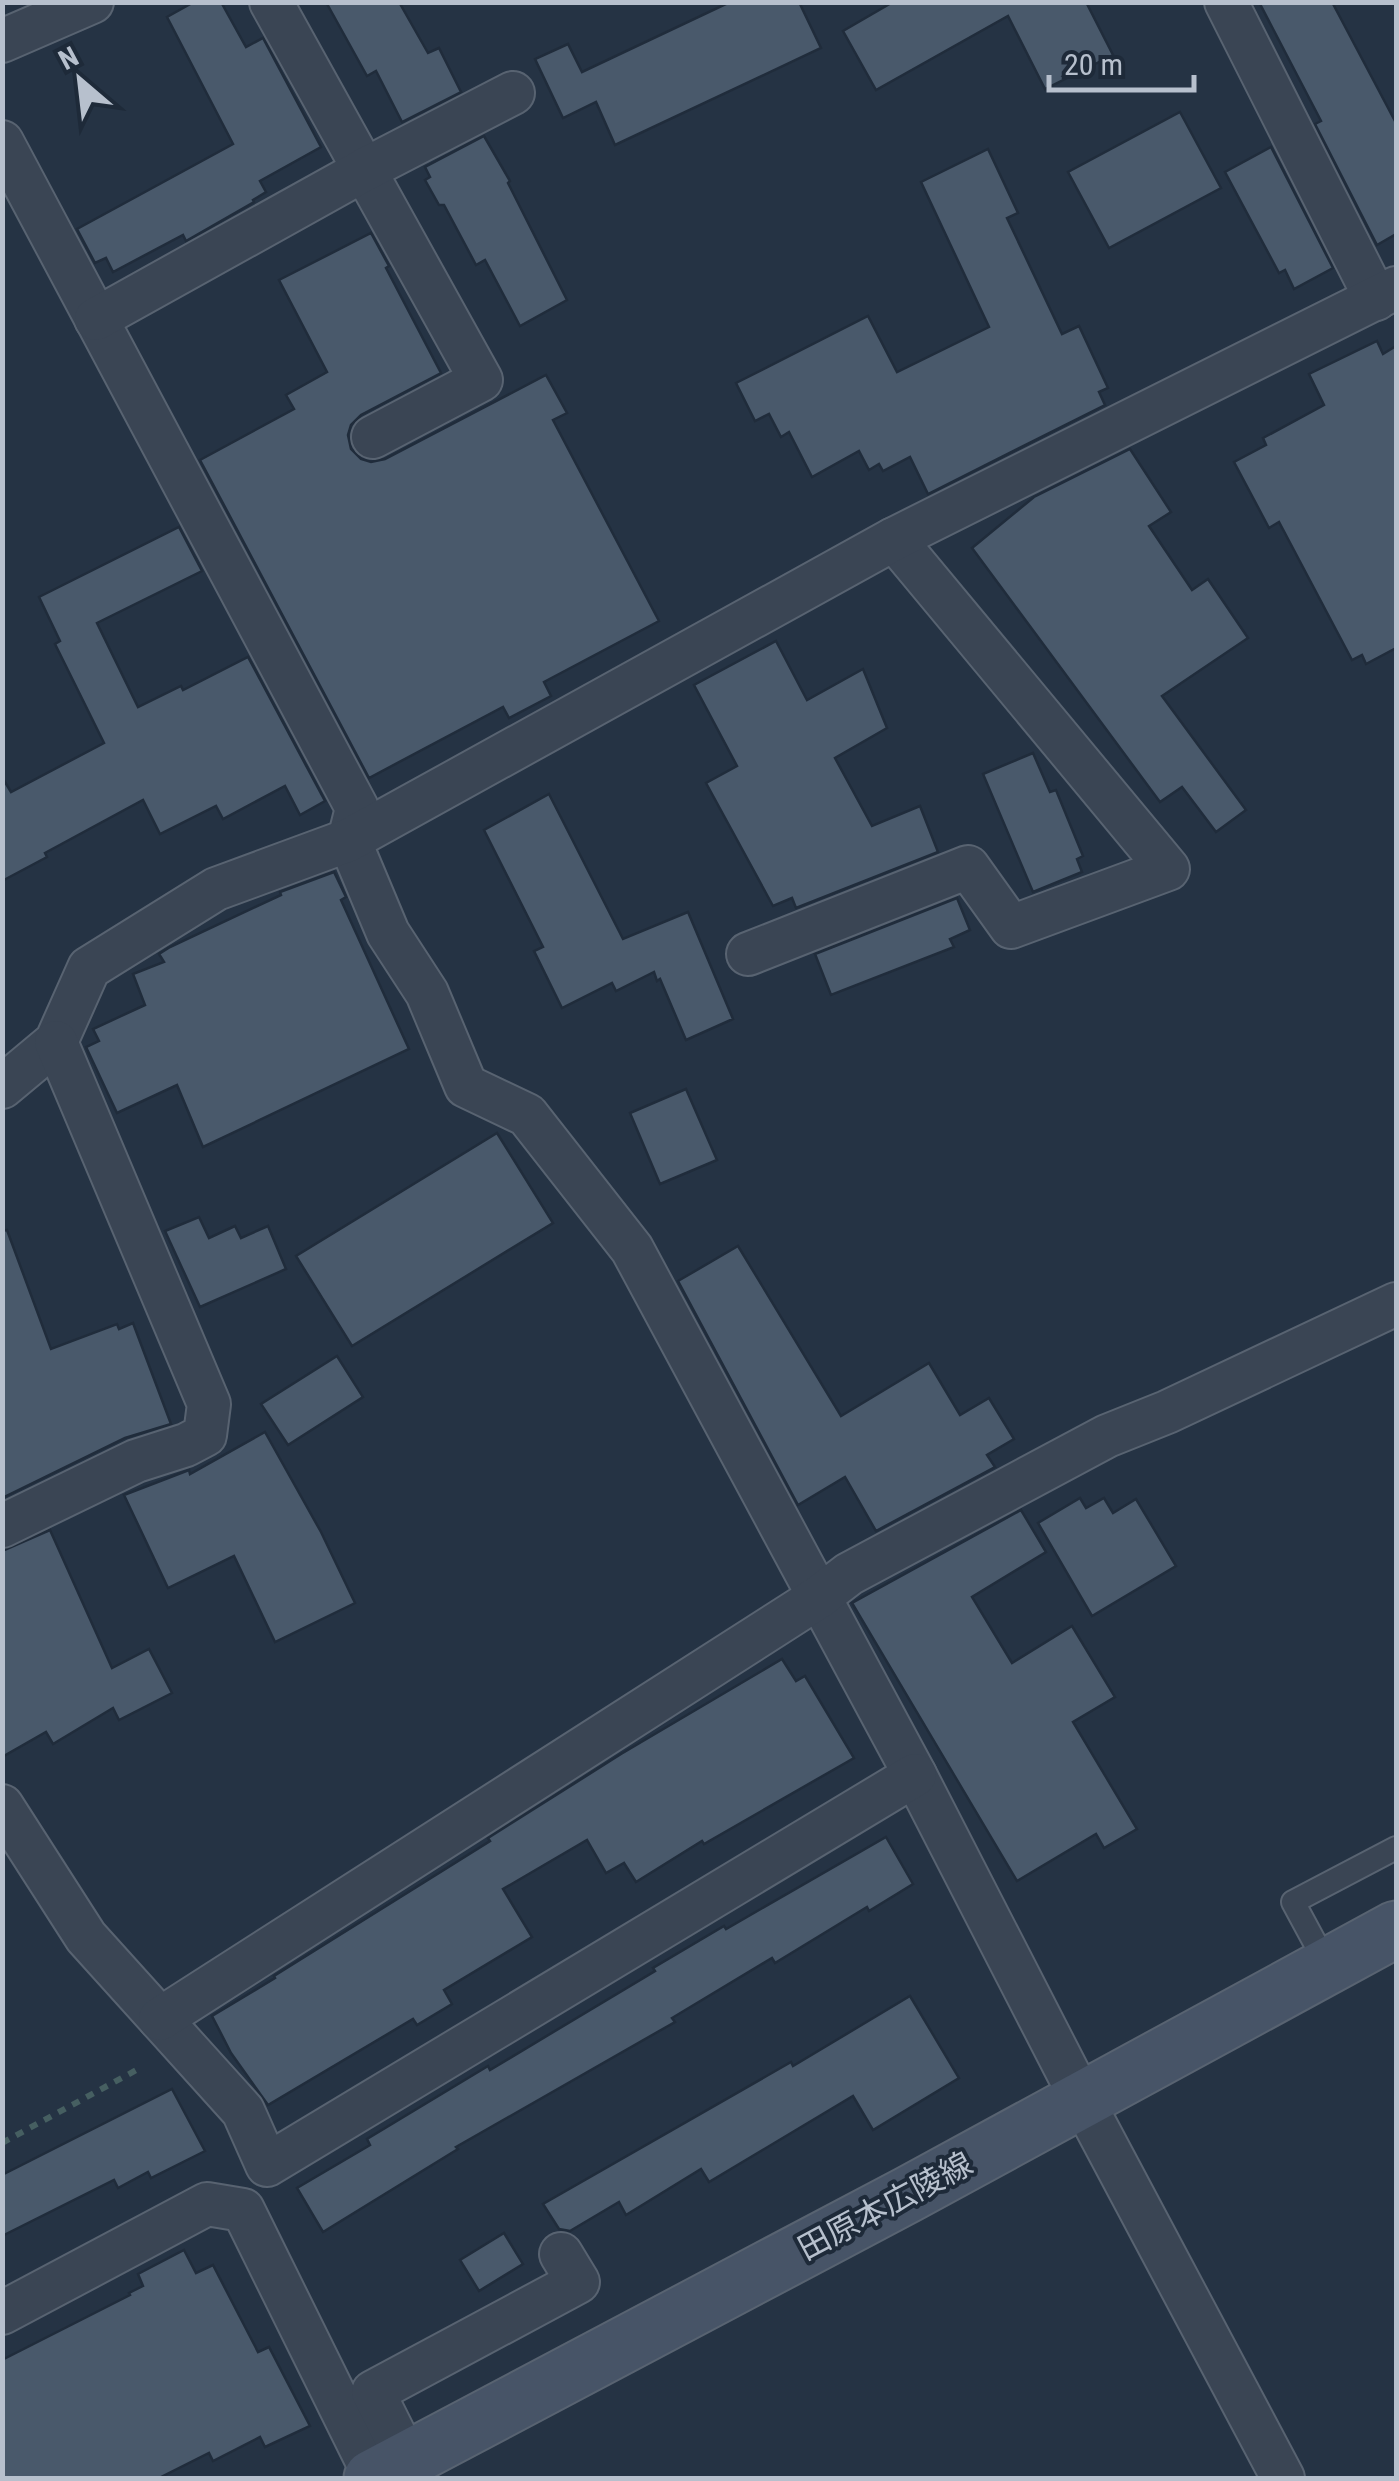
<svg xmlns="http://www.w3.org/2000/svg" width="1399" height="2481" font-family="'Roboto Condensed','Noto Sans JP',sans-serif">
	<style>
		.building { fill: #49596b; stroke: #202c3b; stroke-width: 2.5 }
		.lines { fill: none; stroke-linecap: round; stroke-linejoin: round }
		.service-casing { stroke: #586371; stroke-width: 26 }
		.minor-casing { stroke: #586371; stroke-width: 46 }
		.secondary-casing { stroke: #586371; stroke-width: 59 }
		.path { stroke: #465f61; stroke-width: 6; stroke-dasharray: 8 8; stroke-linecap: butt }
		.service { stroke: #3a4554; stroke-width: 22 }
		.minor { stroke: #3a4554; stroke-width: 42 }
		.secondary { stroke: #475467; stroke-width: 55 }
		.labels { text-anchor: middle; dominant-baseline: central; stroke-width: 8; stroke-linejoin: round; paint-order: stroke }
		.street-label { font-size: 32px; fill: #b7c0cd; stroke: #1e2a39 }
	</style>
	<rect width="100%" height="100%" fill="#253344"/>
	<g class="building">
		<path d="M194,2H221L246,47L263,38L321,147L260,181L266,192L253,200L254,202L186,241L183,235L113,272L106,258L95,263L77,229L233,144L167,17Z"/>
		<path d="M326,2H399L428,53L439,48L461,92L402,122L376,71L367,76Z"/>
		<path d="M730,2H799L821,48L615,145L596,102L563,118L535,59L568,44L582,72Z"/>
		<path d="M893,2H1086L1113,55L1045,89L1008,16L876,90L843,31Z"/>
		<path d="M1259,2H1332L1396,123V234L1377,245L1315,124L1321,121Z"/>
		<path d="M1180,112L1221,188L1109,248L1068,172Z"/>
		<path d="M484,136L510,181L508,183L567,300L520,326L485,260L476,265L444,205H439L425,180L430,177L425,167Z"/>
		<path d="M1271,147L1333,268L1294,289L1285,270L1279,273L1225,172Z"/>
		<path d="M988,149L1018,213L1007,218L1062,334L1079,326L1108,388L1099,392L1105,405L928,494L910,457L883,471L879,464L869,470L859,451L812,477L789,432L781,437L769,414L755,421L736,383L868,316L897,372L989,327L921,182Z"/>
		<path d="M371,233L389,266L386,268L441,373L361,415L351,425L348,435L351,449L361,459L371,462L385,459L546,375L567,413L553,420L659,621L544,682L551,696L509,718L503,707L369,778L200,460L294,409L286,395L327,372L279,280Z"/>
		<path d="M1377,341L1383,354L1396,346V648L1366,664L1362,655L1352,660L1279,522L1269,528L1234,462L1266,445L1263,438L1324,405L1309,374Z"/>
		<path d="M1130,449L1171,512L1149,526L1192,590L1208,579L1248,638L1162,696L1246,810L1216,832L1182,787L1160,802L972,548L1034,497Z"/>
		<path d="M179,527L202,571L97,623L138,707L181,686L183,690L248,657L325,801L300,815L285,786L223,819L216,806L160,834L143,800L45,853L47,857L2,881V777L11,792L104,743L55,644L60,641L39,597Z"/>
		<path d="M776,641L807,700L863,669L887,728L835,758L872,826L920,806L938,852L796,908L792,898L773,906L706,783L737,766L694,685Z"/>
		<path d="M1033,753L1050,792L1056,790L1083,856L1077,859L1082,872L1033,892L983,774Z"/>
		<path d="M549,794L623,939L688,912L733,1019L686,1040L660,979L657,981L654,972L616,991L612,983L562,1008L534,951L543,947L484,830Z"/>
		<path d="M334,872L346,897L341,900L409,1049L203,1147L177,1085L117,1113L86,1047L99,1041L93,1029L145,1005L133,974L164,962L159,954L170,947L281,895L280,892Z"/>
		<path d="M957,898L970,930L950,939L954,947L831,995L815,954Z"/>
		<path d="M686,1089L717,1160L660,1184L630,1113Z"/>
		<path d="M497,1133L553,1223L352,1346L296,1256Z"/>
		<path d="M199,1217L209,1238L235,1226L241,1238L268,1226L286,1269L200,1307L165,1231Z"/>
		<path d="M7,1230L51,1349L117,1324L119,1329L133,1323L171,1424L125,1438L2,1498V1231Z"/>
		<path d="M738,1246L841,1416L929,1363L960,1415L989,1398L1014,1439L987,1455L995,1467L876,1531L845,1477L798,1505L678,1281Z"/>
		<path d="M337,1356L363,1397L288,1445L261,1404Z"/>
		<path d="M265,1432L321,1532L355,1603L275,1642L234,1556L168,1588L124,1495L189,1470L190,1474Z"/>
		<path d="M1080,1498L1086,1508L1104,1498L1113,1513L1136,1499L1176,1566L1092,1616L1038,1523Z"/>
		<path d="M1021,1510L1046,1552L972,1597L1012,1663L1072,1626L1115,1697L1073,1722L1137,1829L1104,1848L1096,1834L1017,1881L852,1603Z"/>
		<path d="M50,1530L112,1668L149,1649L172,1693L119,1720L113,1708L53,1744L46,1732L2,1757V1551Z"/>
		<path d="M782,1659L796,1681L805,1676L854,1758L704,1844L702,1841L636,1882L624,1863L606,1873L587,1840L503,1889L532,1937L444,1990L452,2004L417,2025L413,2019L268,2105L231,2053L212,2016L275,1978L274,1976L490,1841L488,1838L621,1754Z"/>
		<path d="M886,1837L913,1884L869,1911L867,1907L775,1963L772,1958L672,2018L675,2022L456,2147L458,2149L323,2232L297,2188L370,2145L367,2139L488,2066L490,2070L655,1971L653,1968L724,1926L726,1929Z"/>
		<path d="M910,1996L959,2078L873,2130L853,2096L709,2182L701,2169L626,2215L619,2202L570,2231L559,2229L543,2204L791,2062L793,2066Z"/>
		<path d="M172,2089L205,2151L151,2178L148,2172L118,2188L114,2180L2,2236V2175Z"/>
		<path d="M504,2233L523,2264L479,2291L460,2260Z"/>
		<path d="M184,2250L196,2273L213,2265L258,2352L269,2347L310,2426L265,2447L260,2437L213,2461L209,2453L159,2478H2V2360L130,2295L129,2293L143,2286L138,2274Z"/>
	</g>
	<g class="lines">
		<defs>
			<path id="service" d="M1327,1965L1293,1902L1396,1848"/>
			<g id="minor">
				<path d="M271,2L481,380L373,437"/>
				<path d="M1226,2L1376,299"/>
				<path d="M2,41L92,2"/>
				<path d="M2,142L357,808L349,840L388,933L427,993L466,1086L527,1115L632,1249L915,1775L1082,2100L1283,2478"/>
				<path d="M96,319L364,170L513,93"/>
				<path d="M748,954L968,867L1011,927L1168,869L894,539"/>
				<path d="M2,1087L56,1042L89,968L216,889L349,840L894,539L1396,288"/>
				<path d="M2,1526L136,1461L186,1445L205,1435L209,1404L56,1042"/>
				<path d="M2,1806L86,1937L243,2111L267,2165L915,1775"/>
				<path d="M160,2019L819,1597L849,1574L1107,1436L1167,1412L1396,1304"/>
				<path d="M2,2313L207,2204L243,2210L375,2477"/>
				<path d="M407,2460L373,2392L578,2282L561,2254"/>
			</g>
			<path id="secondary" d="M372,2478L909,2194L1396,1929"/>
		</defs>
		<use href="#service" class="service-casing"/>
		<use href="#minor" class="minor-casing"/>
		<use href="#secondary" class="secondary-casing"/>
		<path class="path" d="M2,2143L142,2067"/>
		<use href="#service" class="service"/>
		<use href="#minor" class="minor"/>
		<use href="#secondary" class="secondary"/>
	</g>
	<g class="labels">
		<g class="street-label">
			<text transform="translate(885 2206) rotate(-28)">田原本広陵線</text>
		</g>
	</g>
	<rect width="1399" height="2481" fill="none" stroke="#b7c0cd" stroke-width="10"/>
	<g transform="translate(80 80) rotate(332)" stroke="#1e2a39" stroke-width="8" paint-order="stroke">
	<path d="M0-8L18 38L0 25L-18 38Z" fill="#b7c0cd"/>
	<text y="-15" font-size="28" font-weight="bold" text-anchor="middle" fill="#b7c0cd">N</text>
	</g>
	<path d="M1049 75v15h145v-15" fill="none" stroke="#b7c0cd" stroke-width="5"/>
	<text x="1064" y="75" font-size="30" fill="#b7c0cd" stroke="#1e2a39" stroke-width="8" paint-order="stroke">20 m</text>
</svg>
